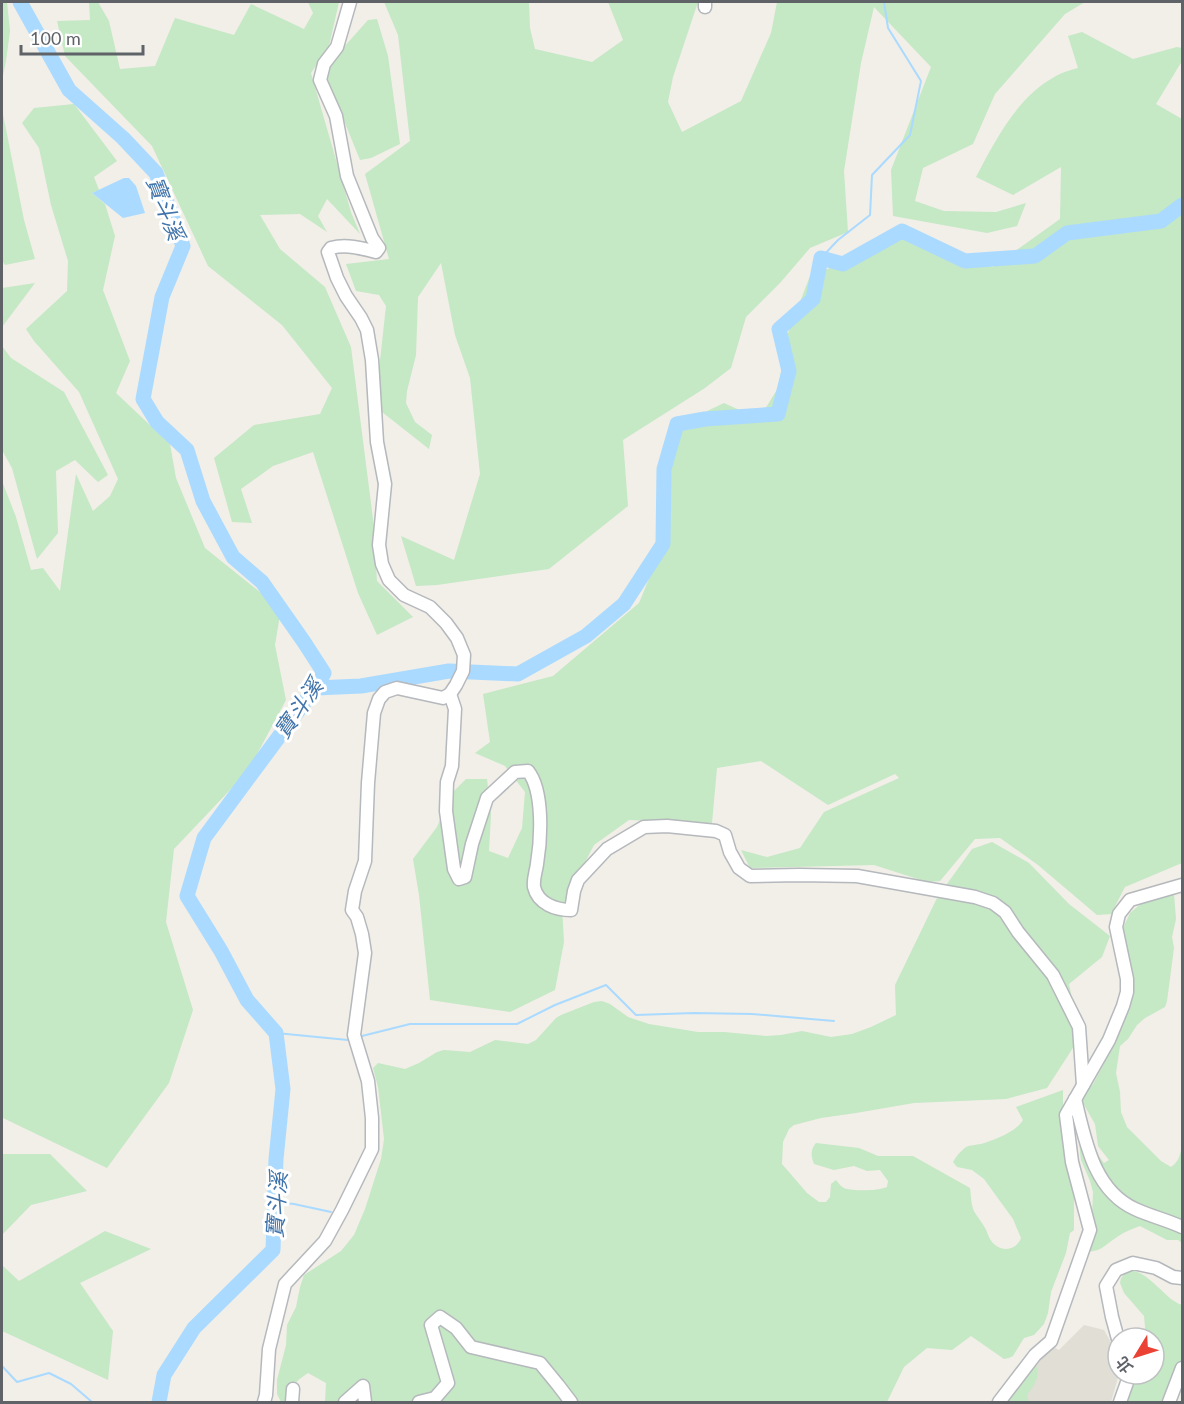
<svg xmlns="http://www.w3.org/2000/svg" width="1184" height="1404" font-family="Lato,'Noto Sans TC',sans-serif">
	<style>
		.education { fill: #e1ded6 }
		.green { fill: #c5e8c5 }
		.water { fill: #aadaff }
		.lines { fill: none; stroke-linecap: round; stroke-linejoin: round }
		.stream { stroke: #aadaff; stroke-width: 2 }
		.river { stroke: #aadaff; stroke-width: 15 }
		.minor-casing { stroke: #b5b8bc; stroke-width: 15 }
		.minor { stroke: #fff; stroke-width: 12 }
		.labels { text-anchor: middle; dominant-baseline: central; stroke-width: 6; stroke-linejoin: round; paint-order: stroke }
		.water-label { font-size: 22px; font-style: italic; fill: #4174aa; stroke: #fff }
	</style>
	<rect width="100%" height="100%" fill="#f1efe8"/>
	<path class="education" d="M1084,1325L1104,1330L1118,1355L1119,1374L1111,1402H1020L1030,1368L1052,1346L1059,1350Z"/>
	<g class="green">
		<path d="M2,2H7L10,31L6,61L2,80Z"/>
		<path d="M89,2H98L109,21L120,69L155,66L175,18L234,35L251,4L304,29L313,13L308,2H339L329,46L311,73L351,212L360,234L327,199L318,216L327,232L300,214L260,215L280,249L325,287L351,347L373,519L377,581L413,617L377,635L358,593L313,452L273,466L241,489L252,523L232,522L214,458L254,425L320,414L332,388L282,325L208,266L152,146L65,56L57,21L90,20Z"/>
		<path d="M384,2H529L530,28L535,49L592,62L623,40L608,2H698L673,77L668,102L682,132L741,101L771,33L777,2H1085L1065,14L995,94L973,144L923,168L915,201L944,211L996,212L1026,203L1017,226L987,233L893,216L891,170L931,67L874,7L861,63L844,171L848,232L810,248L780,283L746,317L731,368L705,388L623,440L628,506L549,569L437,585L416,586L401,536L454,560L480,474L470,378L455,335L441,263L418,297L416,355L407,391L406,403L415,422L432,435L429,449L382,412L378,379L386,306L379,295L356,291L346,264L389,259L365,174L410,141L398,35Z"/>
		<path d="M377,19L388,56L400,144L371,158L360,160L328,81L327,66L368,20Z"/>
		<path d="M1082,32L1133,59L1177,47L1182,48V61L1156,104L1182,119V863L1125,887L1111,914L1097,915L1038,865L1000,838L975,839L940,881L927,882L874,865L750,868L741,850L767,857L800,848L824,812L899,778L895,774L828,805L761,761L717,768L712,823L629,820L594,845L562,907L564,942L555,990L510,1012L430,1000L419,895L413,859L437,827L450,795L466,779H487L491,815L489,851L508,858L522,828L525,792L505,766L475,753L490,742L483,694L553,676L639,603L662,547L665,488L674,427L724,403L759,419L778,388L788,333L810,276L842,263L889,234L993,267L1060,219L1061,167L1013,195L976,177C996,139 1017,97 1056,76C1063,72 1071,70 1078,68L1068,36Z"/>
		<path d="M74,104L117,161L94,177L99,190L92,193L105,204L115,236L103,290L130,361L116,393L170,444L176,478L205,548L281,609L275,645L286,700L248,771L174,849L166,922L193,1010L169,1083L107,1168L3,1118L2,1119V481L16,517L31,570L43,568L60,591L76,474L93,511L110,496L118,479L79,392L34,341L26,329L67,291L68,261L51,205L39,148L22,123L34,108Z"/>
		<path d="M2,109L24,220L35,259L5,265L2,261Z"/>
		<path d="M35,283L2,327V288Z"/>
		<path d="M2,346L11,358L64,392L108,475L98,482L75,460L56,471L58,533L37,559L12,468L2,450Z"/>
		<path d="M992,842L1029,863L1069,904L1110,936L1102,957L1069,984L1080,1037L1047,1088L1006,1099L914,1103L856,1113L821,1118L794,1125L789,1129L783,1142L782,1164L807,1193L819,1202H826L830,1197L831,1184L836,1180C839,1184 842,1188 847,1189C857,1191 878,1191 887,1187L888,1181L880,1170L867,1171L854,1166L834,1170L814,1164C811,1156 810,1150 816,1143L859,1148L878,1156H913L970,1188C971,1195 971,1205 974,1211C977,1217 982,1222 985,1228C988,1233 989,1240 994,1244C1004,1253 1017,1249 1021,1238L1013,1219L984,1179L972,1170L957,1167L953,1162C956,1156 961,1151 966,1147C970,1145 976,1145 981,1144C994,1140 1016,1132 1023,1120L1016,1107L1063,1090V1124L1074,1189V1230L1070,1233L1066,1253L1051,1292L1048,1313L1044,1324L1034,1335L1024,1338L1013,1356L1009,1358L1004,1359L971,1336L952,1350L927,1348L904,1367L887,1402H325L326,1383L308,1373C293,1383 293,1385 291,1402H281L277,1394V1380L286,1345L287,1325L296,1307L300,1287L304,1275L341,1251L354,1235L365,1209L381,1159L384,1139L378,1087L373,1068L378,1063L405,1069L419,1063L437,1052L444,1050L470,1052L495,1040L528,1044L536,1040L556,1018L561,1015L594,1002L602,1001L610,1004L628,1017L649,1024L698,1032H724L766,1036L781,1035L802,1031L831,1037L852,1034L871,1027L896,1015L895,985L937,898L972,849Z"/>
		<path d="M1169,893L1174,894L1176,919L1172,937L1174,948L1167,1001L1165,1007L1145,1018L1137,1025L1128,1039L1120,1046L1116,1073L1120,1092L1121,1112L1127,1127L1161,1161L1171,1167C1179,1162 1181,1153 1182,1144V1243L1178,1240H1167L1140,1226C1132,1229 1124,1232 1117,1237C1103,1246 1103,1251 1085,1252L1092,1216L1093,1192L1090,1181L1081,1160L1078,1134L1091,1146L1104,1163L1109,1160L1098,1146L1095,1124L1083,1103L1082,1097L1093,1084L1107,1058L1119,1031L1123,1014L1129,998L1133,994L1134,983L1123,928L1130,913L1143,902Z"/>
		<path d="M2,1154H50L87,1191L31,1205L2,1235Z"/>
		<path d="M105,1231L151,1249L80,1283L113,1331L108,1380L2,1331V1265L19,1281Z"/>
		<path d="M1128,1270C1150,1271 1164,1299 1182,1305V1379L1171,1402H1127L1135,1374H1154V1338H1146L1144,1316L1124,1293L1120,1283L1121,1278Z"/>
		<path d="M1042,1353L1041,1358L1036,1365C1041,1376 1034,1386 1027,1395L1029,1402H1004Z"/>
	</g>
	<path class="water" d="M124,178H129L136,186L145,213L123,218L92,193Z"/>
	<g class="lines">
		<g class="stream">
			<path d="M821,258L838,240L870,215L872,175L910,135L921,81L888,28L884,2"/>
			<path d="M276,1033L348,1040"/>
			<path d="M362,1036L410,1024H517L555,1005L606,985L636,1015L694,1013L752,1014L834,1021"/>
			<path d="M274,1202L294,1204L331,1212"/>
			<path d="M2,1366L17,1382L49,1373L71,1384L92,1402"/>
		</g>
		<g class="river">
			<path d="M20,2L69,90L123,138L156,173L183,246L162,297L143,399L157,422L187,450L203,501L233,557L262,582L304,642L324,673L316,688H315L204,838L187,896L221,951L247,1000L276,1033L283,1089L276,1159L273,1250L194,1328L164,1375L159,1402"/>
			<path d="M316,688L361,686L449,671L518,674L586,636L624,604L663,544L664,469L677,424L705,419L778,414L789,371L779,329L813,299L821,258L843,264L902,231L965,261L1035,256L1067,233L1161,221L1182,205"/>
		</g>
		<defs>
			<g id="minor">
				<path d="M705,2V7"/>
				<path d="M450,694L455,709L452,766L447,782L446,811L454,869L459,879L465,877L472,844L487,798L515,772L528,771C544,791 541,840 537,864C536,872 533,878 534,887C538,904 556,910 571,910L574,891L578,880L607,849L644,827L667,826L716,831L725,835L730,852L739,868L750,876L799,875L857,876L975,897L993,903L1005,912L1018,932L1053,975L1079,1027L1083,1085"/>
				<path d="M1075,1099C1085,1139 1093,1190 1135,1209C1150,1216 1167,1220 1182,1227"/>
				<path d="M1118,1339L1112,1317L1106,1286L1116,1270L1133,1263L1156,1268L1173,1277L1182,1278"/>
				<path d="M264,1402L266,1395L269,1349L285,1284L325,1241L342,1210L372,1149V1118L368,1081L354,1035L365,953L362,934L357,917L352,910L355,891L365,861L368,783L374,713L379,699L385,692L397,688L443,698L450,694L456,685L463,671L464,655L457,638L446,623L430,607L404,595L389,580L382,564L379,545L385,484L377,442L372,360L367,330L361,318L346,296L337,278L328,252L331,248C346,244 361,248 376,252L379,248L372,238L347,176L336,116L320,80L324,64L337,47L350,2"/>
				<path d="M292,1402L293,1389"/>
				<path d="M345,1402L363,1386L365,1402"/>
				<path d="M419,1402L435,1398L448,1383L431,1325L440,1317L456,1328L471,1347L540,1363L558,1385L571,1402"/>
				<path d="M999,1402L1035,1355L1051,1341L1090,1230L1072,1162L1066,1115L1109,1040L1123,1006L1127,992V979L1116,927L1119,914L1130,900L1182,885"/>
				<path d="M1120,1402L1130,1374"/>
				<path d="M1169,1402L1182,1368"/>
			</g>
		</defs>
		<use href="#minor" class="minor-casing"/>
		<use href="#minor" class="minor"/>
	</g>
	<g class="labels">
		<g class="water-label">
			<text transform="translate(166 208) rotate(69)">寶斗溪</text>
			<text transform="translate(298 708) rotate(-55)">寶斗溪</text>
			<text transform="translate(276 1205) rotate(-86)">寶斗溪</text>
		</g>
	</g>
	<rect width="1184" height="1404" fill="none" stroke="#5f6368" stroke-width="6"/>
	<g transform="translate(1136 1356) rotate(232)"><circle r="28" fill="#ffffff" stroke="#bfc1c3" stroke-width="1.5"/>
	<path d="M0-4.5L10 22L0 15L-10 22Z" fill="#ea4335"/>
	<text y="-9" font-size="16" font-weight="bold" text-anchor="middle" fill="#5f6368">北</text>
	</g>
	<path d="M21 45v9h122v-9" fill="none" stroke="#5f6368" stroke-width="3"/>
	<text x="30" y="45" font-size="18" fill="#5f6368" stroke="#ffffff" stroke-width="4.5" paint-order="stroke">100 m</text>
</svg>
